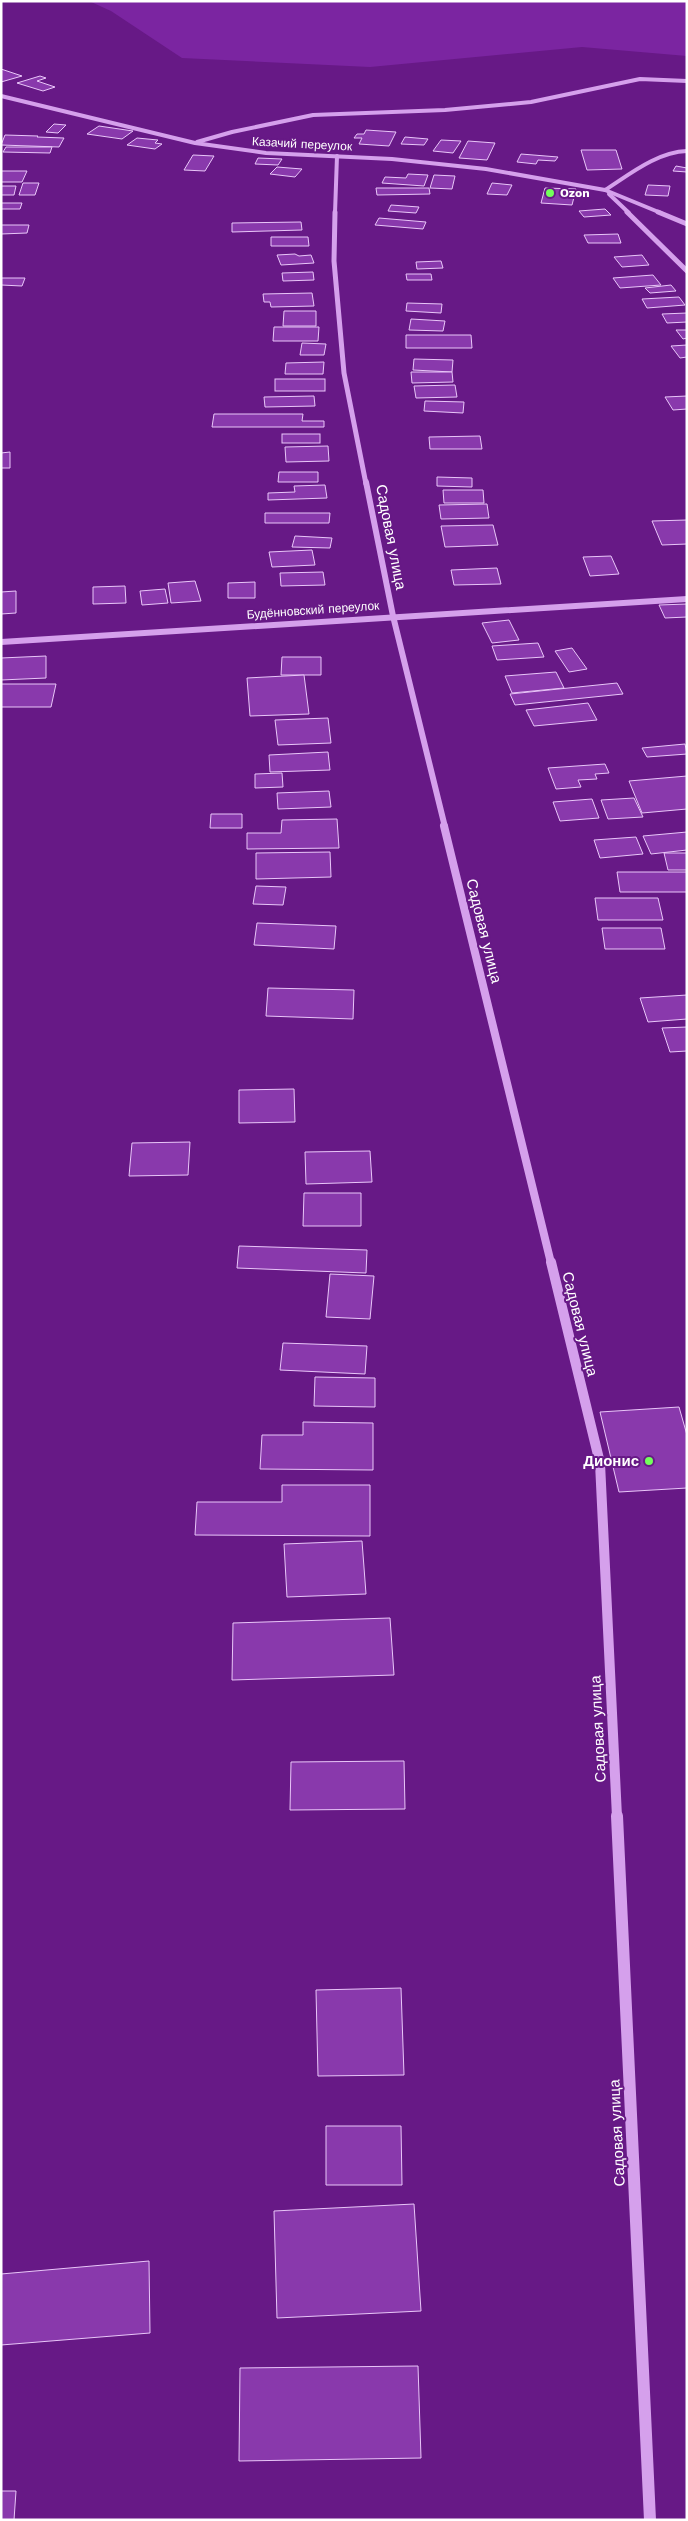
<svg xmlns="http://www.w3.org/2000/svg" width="688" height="2521" font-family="'Work Sans',sans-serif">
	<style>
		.green { fill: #7b25a1 }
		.building { fill: #8939ac; stroke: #e9c6f9 }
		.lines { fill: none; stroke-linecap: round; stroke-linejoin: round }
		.minor-far5 { stroke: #d5a0ec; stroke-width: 4 }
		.minor-far4 { stroke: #d5a0ec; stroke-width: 5 }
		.minor-far3 { stroke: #d5a0ec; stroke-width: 6 }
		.minor-far2 { stroke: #d5a0ec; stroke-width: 8 }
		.minor-far1 { stroke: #d5a0ec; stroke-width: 10 }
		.minor { stroke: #d5a0ec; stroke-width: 12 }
		.poi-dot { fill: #73ff5c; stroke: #671986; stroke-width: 2 }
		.labels { text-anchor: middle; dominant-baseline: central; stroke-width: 4; stroke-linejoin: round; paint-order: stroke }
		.far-street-label { font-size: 12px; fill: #fff; stroke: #671986 }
		.far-poi-label { font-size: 12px; font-weight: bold; fill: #fff; stroke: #671986; text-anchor: start }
		.street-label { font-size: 15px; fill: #fff; stroke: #671986 }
		.poi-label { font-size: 15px; font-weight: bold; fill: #fff; stroke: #671986; text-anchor: end }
	</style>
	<rect width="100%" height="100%" fill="#671986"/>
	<path class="green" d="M89,1H687V56L582,47L370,67L182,58L111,11Z"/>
	<g class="building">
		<path d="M1,69L22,76L1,82Z"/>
		<path d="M40,76L46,78L37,81L55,87L43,91L17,83Z"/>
		<path d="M54,124L66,125L58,133L46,132Z"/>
		<path d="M99,126L133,131L122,139L87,134Z"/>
		<path d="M366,130L396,132L389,146L359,144L362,138H354L357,134H364Z"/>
		<path d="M5,135L38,136L37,137L64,138L59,147L1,145Z"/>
		<path d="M405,137L428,139L424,145L401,144Z"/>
		<path d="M137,138L158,140L155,143L162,144L155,149L127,145Z"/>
		<path d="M441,140L461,141L453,153L433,151Z"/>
		<path d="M468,141L495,143L487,160L459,158Z"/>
		<path d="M6,147H52L50,153L3,152Z"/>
		<path d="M581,150H616L622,169L587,170Z"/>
		<path d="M521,154L558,157L555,161L538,160L536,164L517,162Z"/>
		<path d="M193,155L214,156L205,171L184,170Z"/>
		<path d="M258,158L282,159L278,165L255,164Z"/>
		<path d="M676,166L687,168V172L673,171Z"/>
		<path d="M277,167L302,169L295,177L270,174Z"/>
		<path d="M1,171H27L22,182H1Z"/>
		<path d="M408,174L428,175L424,186L382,183L385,177L406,178Z"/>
		<path d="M434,175L455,176L452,189L430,188Z"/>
		<path d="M23,183H39L35,195H19Z"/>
		<path d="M492,183L512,185L507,195L487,194Z"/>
		<path d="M648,185L670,186L668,196L645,195Z"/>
		<path d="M1,186H16L14,195H1Z"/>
		<path d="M376,188H429L430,194L377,195Z"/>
		<path d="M545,188L576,189L572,205L541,203Z"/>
		<path d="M1,203H22L20,209H1Z"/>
		<path d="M391,205L419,207L416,213L388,211Z"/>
		<path d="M605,209L611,215L584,217L579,211Z"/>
		<path d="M379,218L426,222L423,229L375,225Z"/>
		<path d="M301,222L302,230L232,232V223Z"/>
		<path d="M1,225H29L27,233L1,234Z"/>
		<path d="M618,234L621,243H588L584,235Z"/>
		<path d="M271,237H308L309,246H271Z"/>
		<path d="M295,254L299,256L311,255L314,263L281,265L277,255Z"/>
		<path d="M642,255L649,265L622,267L614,257Z"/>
		<path d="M441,261L443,268L417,269L416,262Z"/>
		<path d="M313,272L314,280L283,281L282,273Z"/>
		<path d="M406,274H431L432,280H407Z"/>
		<path d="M653,275L661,285L620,288L613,278Z"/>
		<path d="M1,278H25L22,286L1,285Z"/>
		<path d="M671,285L676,291L650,293L645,288Z"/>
		<path d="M312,293L314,306L271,307L270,302H264L263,294Z"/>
		<path d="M679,297L685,305L647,308L642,299Z"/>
		<path d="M407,303L442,304L441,313L406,311Z"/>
		<path d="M284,311H316V326H283Z"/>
		<path d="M687,313V322L667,323L662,314Z"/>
		<path d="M411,319L445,321L443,331L409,330Z"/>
		<path d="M274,327H319L318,341H273Z"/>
		<path d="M676,330H687V338L683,339Z"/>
		<path d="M406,335H471L472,348H406Z"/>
		<path d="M302,343L326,344L324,355H300Z"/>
		<path d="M687,345V357L680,358L671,346Z"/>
		<path d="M414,359L453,360L452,372L413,370Z"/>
		<path d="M324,362L323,374H285L286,363Z"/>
		<path d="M411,372H452L453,382L412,383Z"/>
		<rect x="275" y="379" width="50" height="12"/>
		<path d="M455,385L457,397L416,398L414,386Z"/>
		<path d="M314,396L315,406L265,407L264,397Z"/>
		<path d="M687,396V409L673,410L665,397Z"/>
		<path d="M425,401L464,402L463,413L424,411Z"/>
		<path d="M214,414H303L302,421H324V427H212Z"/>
		<rect x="282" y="434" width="38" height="9"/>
		<path d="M480,436L482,449H430L429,437Z"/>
		<path d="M328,446L329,461L286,462L285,447Z"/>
		<path d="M10,452V468H1V453Z"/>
		<path d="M279,472H318V482H278Z"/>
		<path d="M437,477L472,478V487L437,486Z"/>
		<path d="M325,485L327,498L268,500V493L295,492L294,486Z"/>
		<path d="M443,490H483L484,503H444Z"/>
		<path d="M487,504L489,518L441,519L439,505Z"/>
		<path d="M265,513H330L329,523H265Z"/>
		<path d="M687,520V544L662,545L652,521Z"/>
		<path d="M493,525L498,545L445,547L441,526Z"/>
		<path d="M295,536L332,538L330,548L292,547Z"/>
		<path d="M312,550L315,565L272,567L269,552Z"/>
		<path d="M611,556L619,574L590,576L583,557Z"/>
		<path d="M497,568L501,584L454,585L451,570Z"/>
		<path d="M323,572L325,585L281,586L280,573Z"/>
		<path d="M195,581L201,601L171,603L168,583Z"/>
		<path d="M255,582V598H228V583Z"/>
		<path d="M125,586L126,603L93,604V587Z"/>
		<path d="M165,589L168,603L142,605L140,591Z"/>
		<path d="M16,591V613L1,614V592Z"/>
		<path d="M687,604V617L665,618L659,605Z"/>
		<path d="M509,620L519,640L492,643L482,623Z"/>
		<path d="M538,643L544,657L497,660L492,646Z"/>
		<path d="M572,648L587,669L569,672L555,651Z"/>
		<path d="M46,656V678L1,680V658Z"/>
		<path d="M282,657H321V675H281Z"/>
		<path d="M556,672L564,688L512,693L505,676Z"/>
		<path d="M304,675L309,714L250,716L247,678Z"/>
		<path d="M617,683L623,694L515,705L510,694Z"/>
		<path d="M1,684H56L51,707H1Z"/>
		<path d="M588,703L597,720L534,726L526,710Z"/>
		<path d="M328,718L331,743L278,745L275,720Z"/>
		<path d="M685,744L687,754L647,757L642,748Z"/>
		<path d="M328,752L330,770L270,772L269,755Z"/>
		<path d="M605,764L609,773L595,774L597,779L578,780L581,787L556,789L548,768Z"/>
		<path d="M282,773L283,787L255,788V774Z"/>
		<path d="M687,776V809L642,813L629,781Z"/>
		<path d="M329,791L331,807L278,809L277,793Z"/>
		<path d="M634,798L643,817L608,819L601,800Z"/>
		<path d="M592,799L599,818L560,821L553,802Z"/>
		<path d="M211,814H242V828H210Z"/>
		<path d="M337,819L339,848L247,849V833H281L282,820Z"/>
		<path d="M687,832V850L651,854L643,836Z"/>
		<path d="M636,837L643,854L600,858L594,840Z"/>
		<path d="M330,852L331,877L256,879V853Z"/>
		<path d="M664,853H687V870H668Z"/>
		<path d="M617,872H687V892H620Z"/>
		<path d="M256,886L286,887L283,905L253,904Z"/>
		<path d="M595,898H658L663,920H598Z"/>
		<path d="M257,923L336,926L334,949L254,945Z"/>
		<path d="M602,928H661L665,949H605Z"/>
		<path d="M268,988L354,990L353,1019L266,1016Z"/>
		<path d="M687,995V1019L648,1022L640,998Z"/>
		<path d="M687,1027V1051L670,1052L662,1028Z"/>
		<path d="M294,1089L295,1122L239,1123V1090Z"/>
		<path d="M190,1142L188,1175L129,1176L132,1143Z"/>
		<path d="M370,1151L372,1182L306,1184L305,1152Z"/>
		<path d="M304,1193H361V1226H303Z"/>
		<path d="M239,1246L367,1250L366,1273L237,1268Z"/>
		<path d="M330,1274L374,1276L370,1319L326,1317Z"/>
		<path d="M283,1343L367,1346L365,1374L280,1370Z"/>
		<path d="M315,1377L375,1378V1407L314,1406Z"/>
		<path d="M679,1407L687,1435V1488L619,1492L600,1412Z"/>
		<path d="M303,1422L373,1423V1470L260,1469L262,1435H303Z"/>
		<path d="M282,1485H370V1536L195,1535L197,1502H282Z"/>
		<path d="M362,1541L366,1594L287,1597L284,1544Z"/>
		<path d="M390,1618L394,1675L232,1680L233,1623Z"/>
		<path d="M404,1761L405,1809L290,1810L291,1762Z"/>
		<path d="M401,1988L404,2075L318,2076L316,1990Z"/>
		<path d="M326,2126H401L402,2185H326Z"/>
		<path d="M414,2204L421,2311L277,2318L274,2211Z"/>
		<path d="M149,2261L150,2333L1,2345V2274Z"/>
		<path d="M418,2366L421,2458L239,2461L240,2368Z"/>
		<path d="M1,2491H16L14,2520H1Z"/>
	</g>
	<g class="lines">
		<g class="minor-far5">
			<path d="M1,96L195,143L266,153L392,159L486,169L605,190L661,213"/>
			<path d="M197,142L232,132L313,115L445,110L531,102L640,79L687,81"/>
			<path d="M605,190C630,174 657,152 687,151"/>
			<path d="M609,194L629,213"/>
			<path d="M335,213L337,156"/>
		</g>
		<g class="minor-far4">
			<path d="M335,212L334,261L344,373L366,484"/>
			<path d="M627,212L687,271"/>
			<path d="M658,212L687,224"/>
		</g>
		<g class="minor-far3">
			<path d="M366,482L393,616L445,827"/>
			<path d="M1,642L687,599"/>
		</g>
		<path class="minor-far2" d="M444,826L551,1263"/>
		<path class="minor-far1" d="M551,1262L600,1463L617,1817"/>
		<path class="minor" d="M617,1816L650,2520"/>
	</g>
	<g class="poi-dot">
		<circle cx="550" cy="193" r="5"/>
		<circle cx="649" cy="1461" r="5"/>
	</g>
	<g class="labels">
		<g class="far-street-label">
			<text transform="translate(302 144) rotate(3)">Казачий переулок</text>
			<text transform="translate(313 610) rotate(-4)">Будённовский переулок</text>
		</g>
		<g class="far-poi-label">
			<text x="560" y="193">Ozon</text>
		</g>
		<g class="street-label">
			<text transform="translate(391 537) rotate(79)">Садовая улица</text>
			<text transform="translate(484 931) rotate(76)">Садовая улица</text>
			<text transform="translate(580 1324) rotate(76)">Садовая улица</text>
			<text transform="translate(598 1729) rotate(-93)">Садовая улица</text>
			<text transform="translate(617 2133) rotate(-93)">Садовая улица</text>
		</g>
		<g class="poi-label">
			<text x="639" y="1461">Дионис</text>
		</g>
	</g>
	<rect width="688" height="2521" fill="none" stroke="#ffffff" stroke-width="5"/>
</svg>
